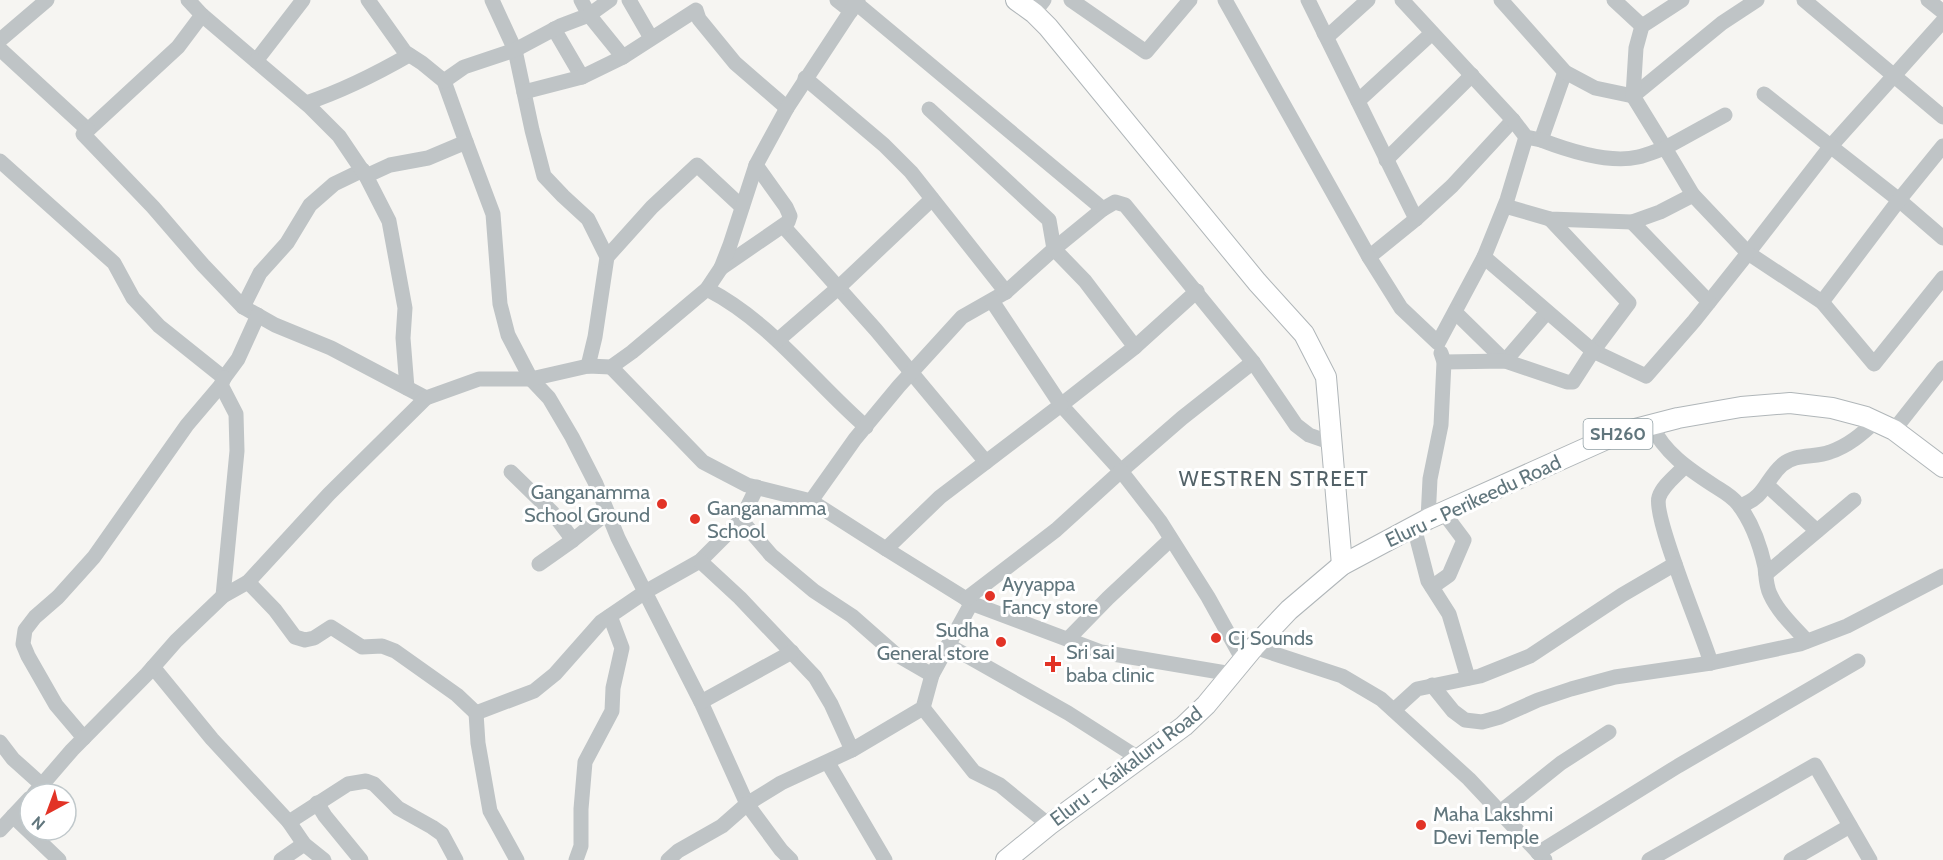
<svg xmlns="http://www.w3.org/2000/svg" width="1943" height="860" font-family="Cabin,sans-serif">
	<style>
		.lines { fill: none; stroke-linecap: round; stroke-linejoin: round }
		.major-casing { stroke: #b0b6b9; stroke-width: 22 }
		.minor { stroke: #bfc4c6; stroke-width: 15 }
		.major { stroke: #fff; stroke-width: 20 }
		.poi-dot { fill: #e23326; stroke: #fff; stroke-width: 2 }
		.labels { text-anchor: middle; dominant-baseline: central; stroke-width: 6; stroke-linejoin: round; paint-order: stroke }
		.shield { fill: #fff; stroke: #909fa4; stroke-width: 1.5 }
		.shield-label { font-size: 18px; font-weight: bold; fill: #61767d }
		.poi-label { font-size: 20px; fill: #61767d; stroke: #fff; text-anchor: start }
		.street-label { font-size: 20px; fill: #61767d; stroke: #fff }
		.neighbourhood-label { font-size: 21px; letter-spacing: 1.5px; fill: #536268; stroke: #fff }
	</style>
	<rect width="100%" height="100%" fill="#f6f5f2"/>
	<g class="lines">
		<defs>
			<g id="major">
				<path d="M1016,0L1034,13L1048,27L1257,282L1304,334L1326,377L1342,565"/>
				<path d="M1006,860L1049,825L1184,726L1206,705L1254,647L1289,610L1342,565L1428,519L1620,433L1678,418L1741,407L1790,403L1832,408L1866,417L1894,430L1943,467"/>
			</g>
		</defs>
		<use href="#major" class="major-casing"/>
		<g class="minor">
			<path d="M368,0L405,52L422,63L444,81L466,142"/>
			<path d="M492,0L515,50L532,130L544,176L563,196L588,219L607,257L595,337L588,366"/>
			<path d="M629,0L651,38"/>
			<path d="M837,0L851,11"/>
			<path d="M1071,0L1146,52L1190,0"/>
			<path d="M1225,0L1369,257L1416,219L1452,186L1513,120"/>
			<path d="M1308,0L1416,219"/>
			<path d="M1402,0L1513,120L1526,137L1541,140L1565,72"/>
			<path d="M1501,0L1565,72L1595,88L1633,96L1722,23L1757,0"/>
			<path d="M1614,0L1642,26"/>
			<path d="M1804,0L1943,117"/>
			<path d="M1928,0L1943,12"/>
			<path d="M1034,13L1044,0"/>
			<path d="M202,15L256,61L303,0"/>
			<path d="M1943,21L1830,147L1748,253L1822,302L1874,364L1943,278"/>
			<path d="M554,29L582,77"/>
			<path d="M1324,33L1327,37L1368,0"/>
			<path d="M0,40L47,0"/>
			<path d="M0,49L88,130L178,47L202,15L188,0"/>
			<path d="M623,57L696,10L699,19L735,63L787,108"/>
			<path d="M805,78L884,145L911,172L1006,292L1054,249L1103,209L856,3"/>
			<path d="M444,81L464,67L515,50L560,26L589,15L581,0"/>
			<path d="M524,92L582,77L623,57L589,15L610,0"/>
			<path d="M1764,94L1899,200L1943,238"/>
			<path d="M1358,101L1432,33"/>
			<path d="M306,103C342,91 376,74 409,55"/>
			<path d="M929,109L1049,220L1054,249L1085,281L1135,347L1061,405L1121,471L1182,418L1253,362"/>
			<path d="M88,130L83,134L153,207L203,265L243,307L275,325L331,348L426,398"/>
			<path d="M1541,140C1567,150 1609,164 1638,157C1647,155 1656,151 1665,148L1633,96L1636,48L1642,26L1682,0"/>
			<path d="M1386,160L1472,75"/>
			<path d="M0,161L114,263L133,298L159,326L224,378L238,359L258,315"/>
			<path d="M366,176L389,221L405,308L403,338L407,388"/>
			<path d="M1505,206L1550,219L1632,222L1660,212L1693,195L1665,148L1725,115"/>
			<path d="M1103,209L1115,202L1125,205L1253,362L1296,425L1309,435L1332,443"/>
			<path d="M1550,219L1629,303L1593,351L1646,376L1694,321L1748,253L1693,195"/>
			<path d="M1632,222L1709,302"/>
			<path d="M784,227L876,330L986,462L940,497L886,549L811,501"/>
			<path d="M607,257L652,207L697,165L742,207"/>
			<path d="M1369,257L1401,308L1438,343L1484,257L1507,200L1526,137"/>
			<path d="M721,268L788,222L790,216L786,207L756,165"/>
			<path d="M707,289C771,322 812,380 866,427"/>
			<path d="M1822,302L1899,200L1943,146"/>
			<path d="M243,307L260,273L287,243L310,205L334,184L363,170"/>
			<path d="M1455,312L1505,361L1547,312"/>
			<path d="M778,340L838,288L932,199"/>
			<path d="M1135,347L1197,291"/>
			<path d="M1444,362L1505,361L1567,382H1573L1593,351L1484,257"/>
			<path d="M611,367L703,462L747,485L811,501L855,439L899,386L962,317L1006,292"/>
			<path d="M221,385L236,414L237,451L223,596"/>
			<path d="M1651,425C1665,453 1687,468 1713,485C1722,491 1731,495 1738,504C1752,522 1760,545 1765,567C1766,576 1766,586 1770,594C1778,612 1794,627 1807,641"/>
			<path d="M1894,430L1943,368"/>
			<path d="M986,462L1061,405L992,301"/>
			<path d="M1685,466C1677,475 1663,485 1659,497C1652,516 1703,635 1711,663"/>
			<path d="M511,472L552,512L573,540"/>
			<path d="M1768,486L1817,531"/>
			<path d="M757,487L741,520L700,561L645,592L701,702L747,804L781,783L852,750"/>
			<path d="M1740,506C1766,497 1765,480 1782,465C1795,453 1815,458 1830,452C1848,446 1862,434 1876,421"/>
			<path d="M1428,519L1430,479L1441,425L1444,362L1441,353"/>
			<path d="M741,520L771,555L814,591L852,616L894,653L932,675L972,602"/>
			<path d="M1414,527L1428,581L1449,614L1468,678"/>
			<path d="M886,549L976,605L1101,652L1232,674"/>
			<path d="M700,561L740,598L815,677L831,704L852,750L923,708L932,675"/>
			<path d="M539,564L573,540L607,513"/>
			<path d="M1766,574L1854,500"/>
			<path d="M248,582L275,610L295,637L305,640L314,638L331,627L362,647L382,646L395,651L457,695L476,713L534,691L555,674L601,622L645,592L618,538L596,484L572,437L549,398L531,379L508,335L500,304L493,214L466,142L428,158L390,165L366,176L339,136L309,106L256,61"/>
			<path d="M1432,587L1449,575L1464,540L1443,512"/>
			<path d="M966,599L1056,530L1121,471L1160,521L1208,597L1243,660"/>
			<path d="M1068,639L1108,598L1170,540"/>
			<path d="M948,645L1068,713L1140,759"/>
			<path d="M1254,647L1342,676L1381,699L1469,779L1545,860"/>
			<path d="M153,667L212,739L289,822L348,784L366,781L374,784L398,808L432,827L442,834L456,860"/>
			<path d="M1432,685L1453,711L1465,720L1482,722L1500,717L1538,700L1571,689L1615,677L1711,663L1800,644L1847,626L1943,576"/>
			<path d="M701,702L792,652"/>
			<path d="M923,708L974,772L1000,785L1049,825"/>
			<path d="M1394,710L1417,689L1480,676L1530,656L1622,595L1675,564"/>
			<path d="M476,713L478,743L490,811L517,860"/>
			<path d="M84,738L56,705L28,656L23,644L25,630L35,617L58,597L94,557L187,425L221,385L224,378"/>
			<path d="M0,742L13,759L42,785"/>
			<path d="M828,763L885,860"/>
			<path d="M34,794L72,750L147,674L176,641L223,596L248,582L329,494L426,398L479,379H531L588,366L611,367L632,352L707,289L721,268L730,245L756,165L787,108L858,0"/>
			<path d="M317,803L325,816L361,860"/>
			<path d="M1500,812L1561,763L1609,732"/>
			<path d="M13,816L59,860"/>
			<path d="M289,822L304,844L324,860"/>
			<path d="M0,830L30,798"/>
			<path d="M1538,853L1678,766L1858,661"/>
			<path d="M281,860L304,844"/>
			<path d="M576,860L581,846V809L585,762L612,711L613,688L622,648L610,616"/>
			<path d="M668,860L678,851L722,826L747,804L781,850L791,860"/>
			<path d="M1649,860L1815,765L1870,860"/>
			<path d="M1791,860L1850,826"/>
		</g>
		<use href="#major" class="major"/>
	</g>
	<g class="poi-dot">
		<circle cx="662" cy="504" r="6"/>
		<circle cx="695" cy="519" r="6"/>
		<circle cx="990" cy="596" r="6"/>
		<circle cx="1216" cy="638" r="6"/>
		<circle cx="1001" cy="642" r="6"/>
		<path d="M1050 655h6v6h6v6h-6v6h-6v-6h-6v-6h6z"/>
		<circle cx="1421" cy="825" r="6"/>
	</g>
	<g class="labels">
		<rect class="shield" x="1583.5" y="419" width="69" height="30" rx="4.5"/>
		<g class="shield-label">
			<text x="1618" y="434">SH260</text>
		</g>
		<g class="poi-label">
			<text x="650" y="492" text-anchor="end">Ganganamma<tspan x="650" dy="23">School Ground</tspan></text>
			<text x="707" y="508">Ganganamma<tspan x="707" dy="23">School</tspan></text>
			<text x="1002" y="584">Ayyappa<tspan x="1002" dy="23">Fancy store</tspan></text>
			<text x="989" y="630" text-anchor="end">Sudha<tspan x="989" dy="23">General store</tspan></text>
			<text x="1228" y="638">Cj Sounds</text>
			<text x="1066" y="652">Sri sai<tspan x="1066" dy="23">baba clinic</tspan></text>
			<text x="1433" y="814">Maha Lakshmi<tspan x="1433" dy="23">Devi Temple</tspan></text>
		</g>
		<g class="street-label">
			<text transform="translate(1473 501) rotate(-25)">Eluru - Perikeedu Road</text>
			<text transform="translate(1126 766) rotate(-37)">Eluru - Kaikaluru Road</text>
		</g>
		<g class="neighbourhood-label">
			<text x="1274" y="478">WESTREN STREET</text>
		</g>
	</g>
	<g transform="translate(48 812) rotate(221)"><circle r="28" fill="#ffffff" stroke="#c0c8cb" stroke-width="1.5"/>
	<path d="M0-4.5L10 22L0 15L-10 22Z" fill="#e23326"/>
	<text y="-9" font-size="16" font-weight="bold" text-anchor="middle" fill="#61767d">N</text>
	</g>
</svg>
